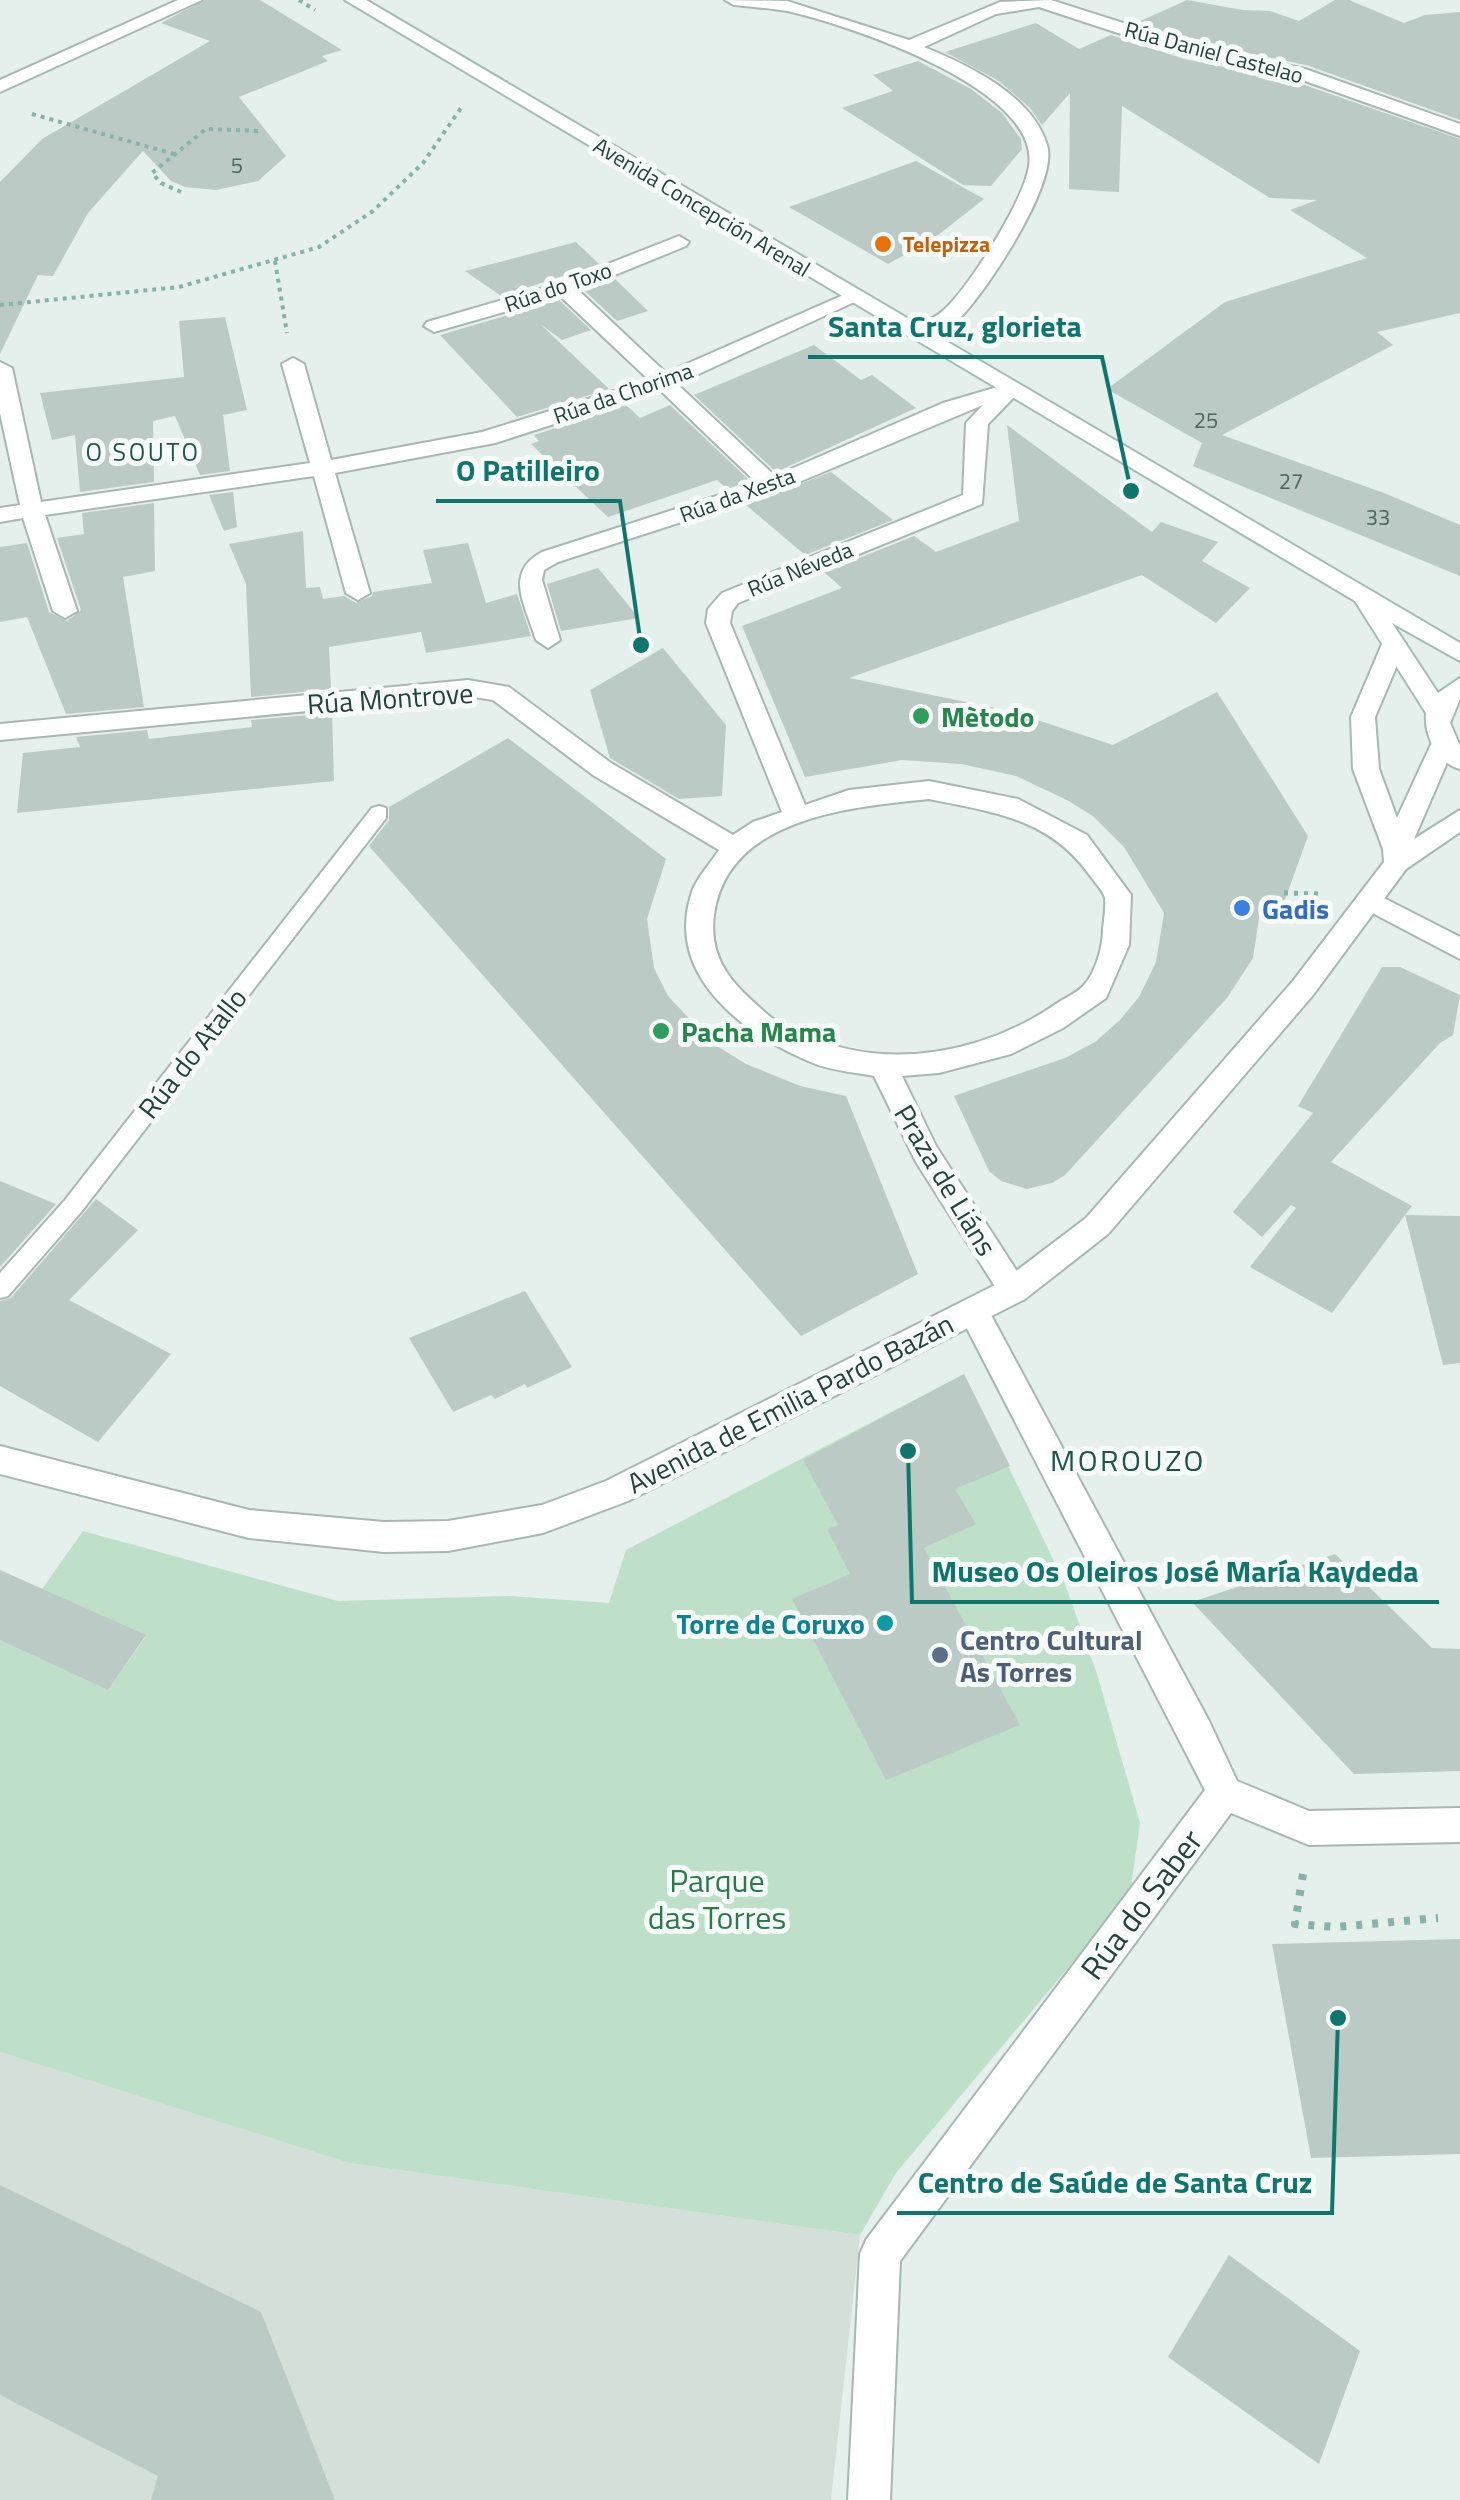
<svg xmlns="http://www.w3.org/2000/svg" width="1460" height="2500" font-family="'Titillium Web',sans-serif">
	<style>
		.built { fill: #d4dfda }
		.green { fill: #bee0c9 }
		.building { fill: #bbcac4 }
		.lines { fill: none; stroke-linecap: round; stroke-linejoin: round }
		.service-casing { stroke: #a7b7b3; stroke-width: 4 }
		.minor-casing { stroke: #a7b7b3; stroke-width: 4 }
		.tertiary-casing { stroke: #a7b7b3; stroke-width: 4 }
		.secondary-casing { stroke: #a4bbb4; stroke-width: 4 }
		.path-far2 { stroke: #85b3a7; stroke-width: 4; stroke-dasharray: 4 5; stroke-linecap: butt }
		.path-far1 { stroke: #85b3a7; stroke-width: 5; stroke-dasharray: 4 6; stroke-linecap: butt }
		.path { stroke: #85b3a7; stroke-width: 8; stroke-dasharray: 6 10; stroke-linecap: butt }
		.service { fill: #fff; fill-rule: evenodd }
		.minor { fill: #fff; fill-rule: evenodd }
		.tertiary { fill: #fff; fill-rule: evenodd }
		.secondary { fill: #fff; fill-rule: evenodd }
		.food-dot { fill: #e8710a; stroke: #f6fbf9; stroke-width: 4 }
		.leisure-dot { fill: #2e9e5b; stroke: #f6fbf9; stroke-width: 4 }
		.shop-dot { fill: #3f7fe0; stroke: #f6fbf9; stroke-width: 4 }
		.culture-dot { fill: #0f9aa8; stroke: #f6fbf9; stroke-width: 4 }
		.service-dot { fill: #5c6f8a; stroke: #f6fbf9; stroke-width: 4 }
		.labels { text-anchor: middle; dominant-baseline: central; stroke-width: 10; stroke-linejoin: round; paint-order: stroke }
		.far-street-label { font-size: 22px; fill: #24413b; stroke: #f6fbf9 }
		.number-label { font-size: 22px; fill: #4a635d }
		.far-food-label { font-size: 22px; font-weight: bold; fill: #c56008; stroke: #f6fbf9; text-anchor: start }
		.far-neighbourhood-label { font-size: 25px; letter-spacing: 2.5px; fill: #1f544a; stroke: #f6fbf9 }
		.street-label { font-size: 28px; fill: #24413b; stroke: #f6fbf9 }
		.leisure-label { font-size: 28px; font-weight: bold; fill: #27864d; stroke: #f6fbf9; text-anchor: start }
		.shop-label { font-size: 28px; font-weight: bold; fill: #366cbe; stroke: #f6fbf9; text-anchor: start }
		.culture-label { font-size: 28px; font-weight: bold; fill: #0d838f; stroke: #f6fbf9; text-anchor: end }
		.service-label { font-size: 28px; font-weight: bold; fill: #4e5e75; stroke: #f6fbf9; text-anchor: start }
		.neighbourhood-label { font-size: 30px; letter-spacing: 2.5px; fill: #1f544a; stroke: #f6fbf9 }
		.near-park-label { font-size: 32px; fill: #2d794e; stroke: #f6fbf9 }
		.near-street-label { font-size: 32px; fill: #24413b; stroke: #f6fbf9 }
		.leader { fill: none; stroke: #0f766e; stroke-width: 4 }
		.callout-dot { fill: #0f766e; stroke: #f6fbf9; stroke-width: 4 }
		.callout-label { font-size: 30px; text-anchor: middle; font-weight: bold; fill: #0f766e; stroke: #f6fbf9; stroke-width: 10; stroke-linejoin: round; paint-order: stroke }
	</style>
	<rect width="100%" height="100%" fill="#e5efeb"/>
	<path class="built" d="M0,2052L349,2163L860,2235L831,2500H0Z"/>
	<path class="green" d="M964,1374L1065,1584L1097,1674L1140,1823L1130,1894L896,2173L860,2235L349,2163L0,2052V1626L5,1642L108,1690L146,1636L42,1589L83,1531L338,1601L508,1596L609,1603L626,1550Z"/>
	<g class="building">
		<path d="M205,0H260L342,50L322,56L328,61L239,97L286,156L258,181L216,190L185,187L171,181L143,151L88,213L53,276L38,275L0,354V182L42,139L210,41L161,23Z"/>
		<path d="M1187,0L1243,10L1270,11L1299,21L1335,0H1349L1404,23L1425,15L1460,12V120L1306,65L1196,42L1136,23Z"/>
		<path d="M1036,23L1079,49L1111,35L1184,59L1293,81L1460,139V313L1377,332L1393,345L1222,435L1384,493L1460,525V576L1193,466L1202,443L1107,389L1225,302L1367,258L1290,210L1317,200L1270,198L1122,106L1119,192L1069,189L1070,93L1042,125L1030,108L999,81L945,52Z"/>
		<path d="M918,61L971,89L1002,113L1021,139L1022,149L991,186L963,185L842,108L893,91L873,75Z"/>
		<path d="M916,161L984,199L933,239L888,264L789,207Z"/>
		<path d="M576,242L599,264L501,296L465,271Z"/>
		<path d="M615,279L648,311L617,321L585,291Z"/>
		<path d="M559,300L591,330L562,340L540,324L609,389L517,417L440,335Z"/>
		<path d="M225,317L247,410L223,415L230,471L200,475L175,416L153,421L154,482L80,492L75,435L52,440L40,393L184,377L179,321Z"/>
		<path d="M814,345L861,380L872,375L916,408L776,472L694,395Z"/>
		<path d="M626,405L640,418L670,405L750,481L727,489L717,480L608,517L531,444L539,441L534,435Z"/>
		<path d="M1007,425L1152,532L1161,522L1218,542L1202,561L1250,588L1216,623L1142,575L849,678L1010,711L1113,745L1217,692L1308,836L1282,908L1260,912L1253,958L1227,998L1065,1175L1052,1183L1027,1189L1001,1181L989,1171L954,1096L1065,1058L1095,1042L1120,1020L1139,997L1156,962L1164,913L1124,847L1094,817L1069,801L1016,776L961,764L902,760L805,777L742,626L842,588L824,572L914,536L936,552L1019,521Z"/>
		<path d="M831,472L893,520L805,555L746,505Z"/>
		<path d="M233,492L237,527L224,531L209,495Z"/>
		<path d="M154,503L155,571L123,577L144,707L66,714L27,617L0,622V547L27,543L49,612L67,621L81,610L57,538L84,534L82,513Z"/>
		<path d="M303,531L306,588L320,587L323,599L344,596L356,603L372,596L373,592L432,583L423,550L468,543L486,603L517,594L531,636L426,653L421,632L329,647L331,689L251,697L246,584L229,544Z"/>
		<path d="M598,568L639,618L561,631L547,584Z"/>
		<path d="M663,648L726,725L722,796L679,799L610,758L590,690Z"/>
		<path d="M332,713L334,781L17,813L23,753L80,747L76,737L147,730L149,739L252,727L251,720Z"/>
		<path d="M508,738L666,859L647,919L654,968L668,996L712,1043L746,1064L800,1086L846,1096L918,1274L801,1336L369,846L389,820V807Z"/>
		<path d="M1382,967H1400L1460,995L1453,1035L1440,1043L1331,1162L1412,1206L1405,1215L1460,1216V1363L1443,1365L1405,1215L1332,1313L1250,1267L1296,1208L1291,1205L1262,1237L1233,1212L1313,1113L1298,1106Z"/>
		<path d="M0,1181L56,1204L0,1267Z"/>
		<path d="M96,1199L138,1230L69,1300L171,1354L98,1442L0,1386V1301L11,1298Z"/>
		<path d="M525,1291L572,1367L527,1388L525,1384L495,1399L491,1395L453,1412L409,1338Z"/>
		<path d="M964,1374L1010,1466L955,1489L976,1524L924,1548L1020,1725L886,1780L792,1599L850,1574L827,1529L838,1525L803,1460Z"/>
		<path d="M1335,1554L1432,1648L1460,1649V1771L1354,1774L1192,1602Z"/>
		<path d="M0,1570L146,1635L108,1690L0,1640Z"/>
		<path d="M1460,1939V2154L1311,2158L1272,1944Z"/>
		<path d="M0,2185L261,2312L335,2500H151L158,2476L0,2395Z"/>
		<path d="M1229,2255L1360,2351L1319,2464L1168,2357Z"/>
	</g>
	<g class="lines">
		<defs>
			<path id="service" d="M379,806L386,808V818L81,1212L8,1296L0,1298V1273L65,1200L372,808Z"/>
			<g id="minor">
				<path d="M178,0H202L0,92V80Z"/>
				<path d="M725,0L787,1L909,40L1000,2L1051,0L1195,46L1305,69L1460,124V136L1294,77L1185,55L1039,7L996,14L924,47C968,65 1032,95 1047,145C1059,183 986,292 959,319C948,329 932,337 918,340L908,334C918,323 934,320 945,309C971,284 1024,200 1029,166C1041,88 846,24 787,11C770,8 752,7 734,5Z"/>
				<path d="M679,236L689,242L686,246L578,290L666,373L848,293H862L865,297L677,384L775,476L943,403L1011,383L1022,389L988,424L982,504L738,603L732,611L730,623L805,805L849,790L929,781L1018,799L1087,835L1131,895L1129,945L1106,998L1063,1028L1011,1054L939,1073L902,1076L936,1146L1029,1290L1025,1299L1014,1302L1003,1299L916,1162L874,1076C854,1072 832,1071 813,1063C747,1036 665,978 691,895C695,880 710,864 719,850L593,775L493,700L468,696L0,740V724L468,680L509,687L611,763L733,835L753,822L782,812L706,623L708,609L722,593L963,495L966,423L983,405L780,490L558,562L544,570L542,580L560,640L548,648L536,640C526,606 503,573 542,552L757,483L660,390L495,443L335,473L370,593L358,600L346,593L314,476L45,515L77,611L65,618L53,611L23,518L0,522V508L20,505L0,413V362L12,368L41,502L310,463L282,364L293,358L304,364L331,460L482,432L649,380L560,296L434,332L424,326L427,322L557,284ZM929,799C992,812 1048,818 1088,873C1093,880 1103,890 1105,898C1106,907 1104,920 1103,929C1103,946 1096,972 1084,985C1078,992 1067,997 1059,1002C985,1054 885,1073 801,1033C790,1028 777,1023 768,1015C735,986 708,962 714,915C727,817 851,807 929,799Z"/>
				<path d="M1370,891L1460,937V959L1361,907L1357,900L1361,893Z"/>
				<path d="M973,1298L984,1302L1209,1721L1237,1781L1309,1811L1460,1808V1842L1309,1845L1231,1813L900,2261L890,2500H848L860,2254L866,2240L1205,1790L958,1311L962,1302Z"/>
			</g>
			<path id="tertiary" d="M1394,636L1406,644L1375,717L1379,769L1397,818L1434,738H1452L1455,744L1414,839L1460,810V832L1406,869L1313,995L1108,1234L1025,1299L628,1501L543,1533L448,1551L384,1552L249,1538L0,1474V1446L249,1510L384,1522L448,1521L542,1505L606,1481L1003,1281L1086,1218L1293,981L1384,862L1383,849L1353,769L1351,717L1382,644Z"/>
			<path id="secondary" d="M345,0H366L1460,643V661L1392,623L1438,693L1460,678V699L1450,723L1460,746V769C1437,763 1424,735 1426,713L1355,601Z"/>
		</defs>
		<use href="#service" class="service-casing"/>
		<use href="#minor" class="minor-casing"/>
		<use href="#tertiary" class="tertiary-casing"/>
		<use href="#secondary" class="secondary-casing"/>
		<g class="path-far2">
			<path d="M299,0L315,10"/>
			<path d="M32,114L174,154"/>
			<path d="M181,192L161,183L152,173L206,129L260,131"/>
			<path d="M275,261L287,333"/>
			<path d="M0,305L179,287L319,247L373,211L423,163L461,108"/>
		</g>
		<path class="path-far1" d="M1284,893L1322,894"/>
		<path class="path" d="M1303,1874L1295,1924L1336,1927L1438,1918"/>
		<use href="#service" class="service"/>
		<use href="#minor" class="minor"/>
		<use href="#tertiary" class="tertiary"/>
		<use href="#secondary" class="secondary"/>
	</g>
	<circle class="food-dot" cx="883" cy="244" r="10"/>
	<g class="leisure-dot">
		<circle cx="921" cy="716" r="10"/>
		<circle cx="661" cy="1031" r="10"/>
	</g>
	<circle class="shop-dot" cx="1242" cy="908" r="10"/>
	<circle class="culture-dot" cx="885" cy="1623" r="10"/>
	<circle class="service-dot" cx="940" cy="1655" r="10"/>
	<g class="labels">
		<g class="far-street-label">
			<text transform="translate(1214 52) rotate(15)">Rúa Daniel Castelao</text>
			<text transform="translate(702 207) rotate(31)">Avenida Concepción Arenal</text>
			<text transform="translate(558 287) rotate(-19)">Rúa do Toxo</text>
			<text transform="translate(623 393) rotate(-19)">Rúa da Chorima</text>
			<text transform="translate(737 495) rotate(-20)">Rúa da Xesta</text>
			<text transform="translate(800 569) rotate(-22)">Rúa Néveda</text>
		</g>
		<g class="number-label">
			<text x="237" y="165">5</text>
			<text x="1206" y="420">25</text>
			<text x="1291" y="481">27</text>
			<text x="1378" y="517">33</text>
		</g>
		<g class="far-food-label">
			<text x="903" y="244">Telepizza</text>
		</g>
		<g class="far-neighbourhood-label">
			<text x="143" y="452">O SOUTO</text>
		</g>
		<g class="street-label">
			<text transform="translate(390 698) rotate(-4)">Rúa Montrove</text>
			<text transform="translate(192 1053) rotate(-52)">Rúa do Atallo</text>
			<text transform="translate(946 1180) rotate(59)">Praza de Liáns</text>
			<text transform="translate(790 1403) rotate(-27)">Avenida de Emilia Pardo Bazán</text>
		</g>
		<g class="leisure-label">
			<text x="941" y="716">Mètodo</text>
			<text x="681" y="1031">Pacha Mama</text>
		</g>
		<g class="shop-label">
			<text x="1262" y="908">Gadis</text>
		</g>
		<g class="culture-label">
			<text x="865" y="1623">Torre de Coruxo</text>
		</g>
		<g class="service-label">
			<text x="960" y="1639">Centro Cultural<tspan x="960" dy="32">As Torres</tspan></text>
		</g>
		<g class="neighbourhood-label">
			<text x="1128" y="1460">MOROUZO</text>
		</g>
		<g class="near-park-label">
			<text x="717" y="1880">Parque<tspan x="717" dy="37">das Torres</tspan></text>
		</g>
		<g class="near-street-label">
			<text transform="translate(1141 1904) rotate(-53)">Rúa do Saber</text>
		</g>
	</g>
	<path class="leader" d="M1131 491L1102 357H808M641 645L620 501H436M908 1451L912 1602H1439M1338 2018L1332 2213H897"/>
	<g class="callout-dot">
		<circle cx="1131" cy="491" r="10"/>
		<circle cx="641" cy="645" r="10"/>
		<circle cx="908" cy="1451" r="10"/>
		<circle cx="1338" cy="2018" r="10"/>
	</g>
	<g class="callout-label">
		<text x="955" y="337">Santa Cruz, glorieta</text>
		<text x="528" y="481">O Patilleiro</text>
		<text x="1175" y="1582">Museo Os Oleiros José María Kaydeda</text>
		<text x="1115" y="2193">Centro de Saúde de Santa Cruz</text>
	</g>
</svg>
